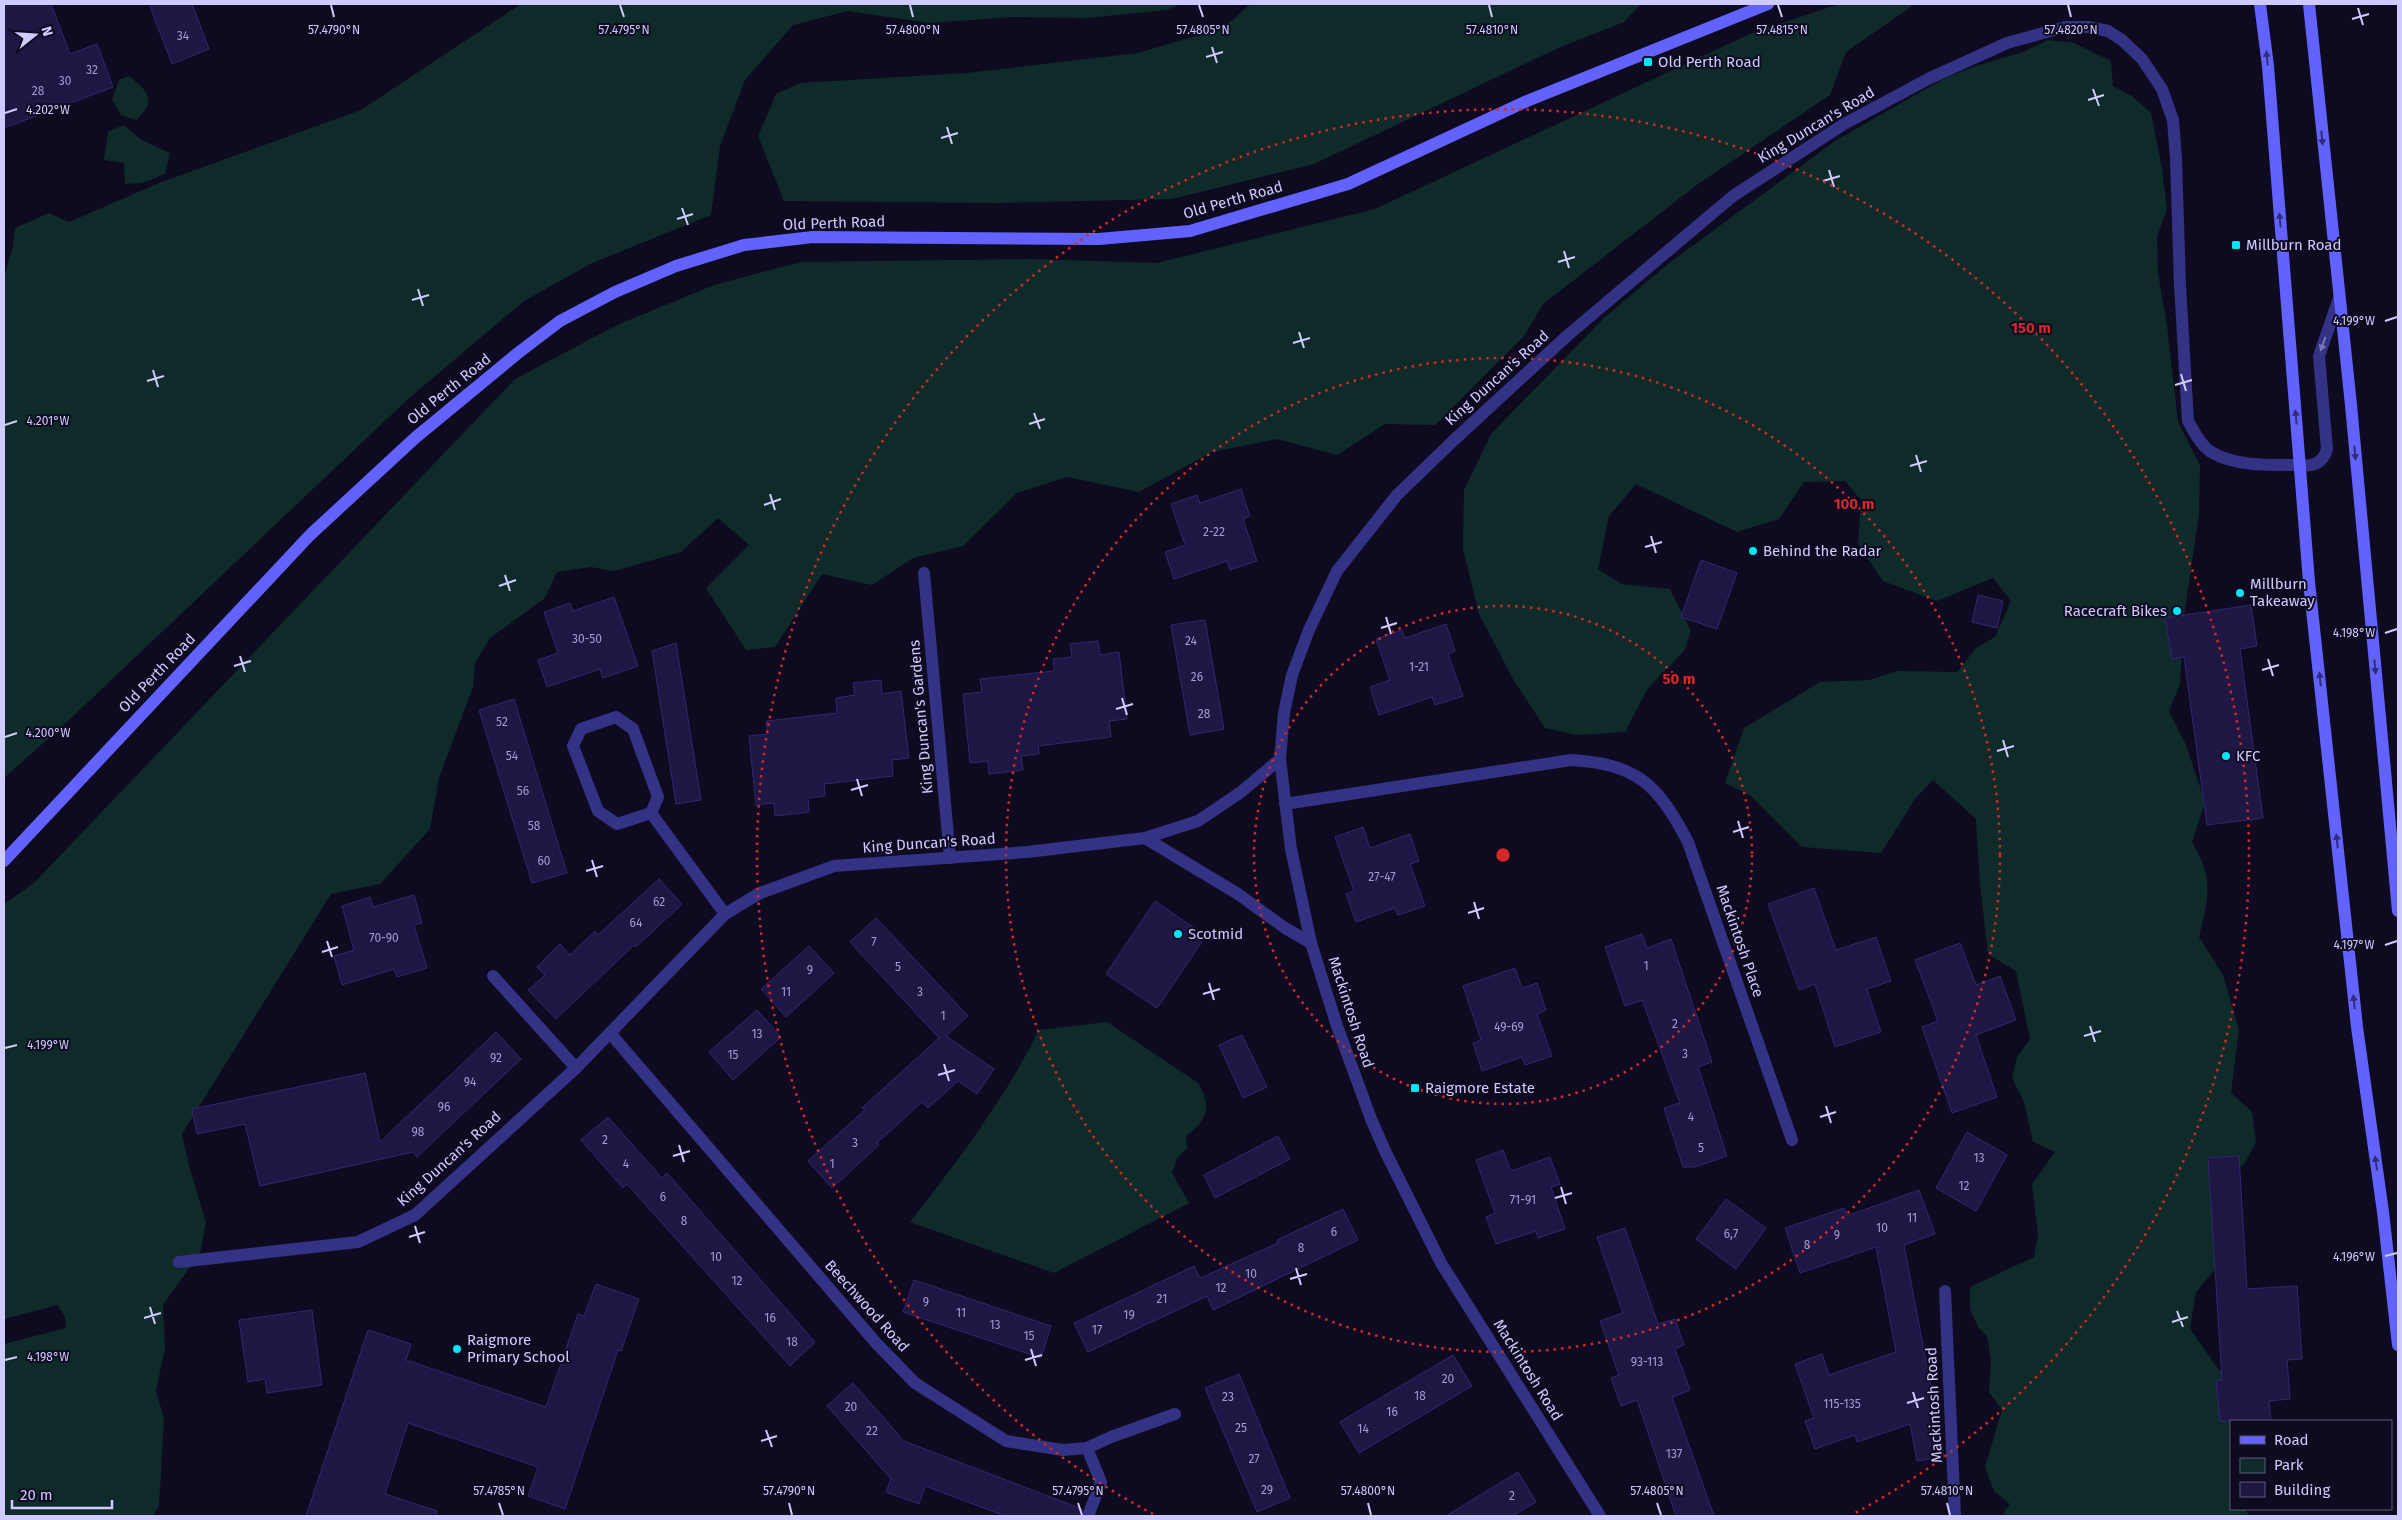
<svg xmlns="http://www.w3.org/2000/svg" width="2402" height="1520" font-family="'Fira Sans',sans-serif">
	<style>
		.green { fill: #0e2b29 }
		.building { fill: #1e1643; stroke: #322671 }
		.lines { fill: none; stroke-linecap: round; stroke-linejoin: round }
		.minor { stroke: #333284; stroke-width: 12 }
		.tertiary { stroke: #333284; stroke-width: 12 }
		.secondary { stroke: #6263ff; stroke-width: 12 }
		.oneway { fill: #302e7a }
		.oneway2 { fill: #7977bb }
		.ticks { fill: none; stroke: #cfcbff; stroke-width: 2 }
		.ring { fill: none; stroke: #d62828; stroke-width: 2.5; stroke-dasharray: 2.5 5 }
		.poi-dot { fill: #00e5f6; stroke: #0e0b21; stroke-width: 2 }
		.labels { text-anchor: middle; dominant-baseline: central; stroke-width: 4; stroke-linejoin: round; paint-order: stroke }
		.number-label { font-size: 12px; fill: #a39ed0 }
		.poi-label { font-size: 15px; fill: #cfcbff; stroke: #0e0b21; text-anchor: start }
		.street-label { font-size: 15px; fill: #cfcbff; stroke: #0e0b21 }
		.ticks-label { font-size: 12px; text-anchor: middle; fill: #cfcbff; stroke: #0e0b21; stroke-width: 4; stroke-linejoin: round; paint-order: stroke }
		.centre { fill: #d62828; stroke: #0e0b21; stroke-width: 2.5 }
		.ring-label { font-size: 15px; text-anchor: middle; font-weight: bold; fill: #d62828; stroke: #0e0b21; stroke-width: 4; stroke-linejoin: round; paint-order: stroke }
	</style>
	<rect width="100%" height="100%" fill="#0e0b21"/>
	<g class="green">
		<path d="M521,4H1181L1167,10L1086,18L1013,17L929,23L848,11L793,25L745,80L720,146L711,215L592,263L524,301L408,399L70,719L4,778V277L13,246L15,228L49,213L69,222L159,183L361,110Z"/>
		<path d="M1250,4H1641L1624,22L1556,49L1314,164L1172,199L995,203L784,201L758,136L776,94L800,83L967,73L1138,53L1206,33L1233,20Z"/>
		<path d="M1839,4H1915L1846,52L1830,95L1698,184L1543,304L1524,336L1435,425L1385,424L1337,455L1277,439L1212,452L1139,492L1067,477L1017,493L963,546L913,558L872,585L822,574L775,647L746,650L706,588L749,545L718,518L681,552L614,571L591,567L557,572L545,598L490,638L475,663L473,687L439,778L430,829L380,884L331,894L182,1134L189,1166L206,1222L200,1253L163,1305L165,1348L156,1391L164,1418L159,1506L153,1516H4V1344L66,1328L65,1317L58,1305L4,1319V904L34,883L515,379L617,325L714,285L801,262L1031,259L1157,263L1375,209L1752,33Z"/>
		<path d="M2048,40L2074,43L2111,61L2113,86L2132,96L2151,113L2162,169L2167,209L2157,237L2158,273L2167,326L2178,422L2200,465L2199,514L2183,623L2180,684L2169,711L2186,745L2205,802L2192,842C2214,879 2209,896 2199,937L2223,975L2239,1030L2231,1093L2252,1112L2256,1142L2245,1163L2234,1172V1246L2196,1292L2190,1329L2219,1370L2246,1372L2254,1405L2247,1421H2231V1509H2244L2250,1516H2002L2010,1504L1994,1491L1985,1467L2002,1410L1989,1392L1991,1360L1987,1336L1978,1327L1970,1309V1287L2034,1257L2038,1235L2032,1184L2055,1152L2033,1142L2024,1102L2012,1078L2017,1057L2030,1039L2016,971L1988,954L1980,884L1976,819L1933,780L1915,799L1881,853L1802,847L1751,796L1725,783L1744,728L1820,682L1869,680L1897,671L1957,672L1976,648L1995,637L2011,601L1993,578L1937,601L1883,581L1858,544L1861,500L1845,481L1804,482L1779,519L1737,532L1636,484L1609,516L1598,569L1621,584L1670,589L1691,631L1684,651L1648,688L1625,732L1576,735L1545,728L1513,679L1479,614L1463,549L1464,490L1491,434L1604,318L1668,264L1835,141L1945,78L1976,66L2023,52Z"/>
		<path d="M129,76C148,92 158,100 136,120L121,115L112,99L119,80Z"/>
		<path d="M123,125L142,140L170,153L165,174L142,183L125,184L124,163L104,160L108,132Z"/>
		<path d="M1107,1022L1198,1083C1212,1107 1208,1120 1186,1136L1187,1148L1177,1158L1172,1173L1189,1203L1054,1273L910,1222C958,1161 1004,1100 1039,1030Z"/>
	</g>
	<g class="building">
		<path d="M4,4H51L70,54L97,44L113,87L4,128Z"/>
		<path d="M149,4H192L209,49L172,64Z"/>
		<path d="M1241,489L1250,516L1243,519L1257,561L1230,570L1227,561L1174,579L1165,552L1185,545L1171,504L1197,495L1200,503Z"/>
		<path d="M1701,560L1737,573L1717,629L1681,617Z"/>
		<path d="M1978,595L2003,601L1997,628L1972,622Z"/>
		<path d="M614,597L638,666L603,678L600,669L547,687L538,660L558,653L544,612L570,603L573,611Z"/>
		<path d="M2251,605L2257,646L2240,649L2263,818L2207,825L2184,657L2172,659L2165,618Z"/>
		<path d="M1205,620L1224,729L1190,735L1171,625Z"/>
		<path d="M1446,624L1455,651L1448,654L1463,696L1435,705L1432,697L1379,715L1370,687L1390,680L1376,639L1402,630L1405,638Z"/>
		<path d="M1098,641L1100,655L1119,652L1127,719L1109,721L1111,737L1038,746L1039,754L1021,756L1023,770L989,774L988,761L970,763L963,694L982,692L980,679L1054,671L1053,659L1072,657L1070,644Z"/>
		<path d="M676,643L701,800L676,804L652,651Z"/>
		<path d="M881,680L882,694L901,691L909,758L892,760L893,776L824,784L825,796L808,798L809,812L775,816L774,803L756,805L749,736L768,734L766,721L837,713L836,698L855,695L853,683Z"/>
		<path d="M514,699L567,873L532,883L479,710Z"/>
		<path d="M1363,827L1370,848L1410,834L1419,861L1410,864L1425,906L1398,915L1395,908L1356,922L1346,894L1354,891L1335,837Z"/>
		<path d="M659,879L682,904L636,947L634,945L556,1019L528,990L545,975L537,967L560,944L570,955L595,931L598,935Z"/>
		<path d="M1814,888L1836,950L1876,937L1891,981L1867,989L1881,1032L1835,1047L1815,984L1799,990L1768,904Z"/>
		<path d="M414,895L422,923L414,925L427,968L397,977L394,969L342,985L334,956L354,950L342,906L370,897L373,907Z"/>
		<path d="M1155,901L1206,936L1157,1008L1106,974Z"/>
		<path d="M876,918L968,1016L946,1036L994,1069L977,1094L958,1081L928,1108L922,1102L877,1143L879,1145L832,1188L808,1161L865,1110L862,1108L939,1038L850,942Z"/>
		<path d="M1642,934L1647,948L1671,939L1712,1062L1698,1067L1727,1156L1695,1167H1683L1664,1108L1680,1103L1642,1000L1625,1006L1605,947Z"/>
		<path d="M1960,943L1976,985L2000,976L2016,1020L1976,1035L1997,1097L1952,1113L1922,1027L1938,1021L1915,960Z"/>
		<path d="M809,946L834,973L786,1017L761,989Z"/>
		<path d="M1515,968L1522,988L1537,983L1546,1010L1537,1014L1552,1056L1525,1065L1522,1057L1482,1071L1473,1043L1481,1040L1463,986Z"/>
		<path d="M757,1010L781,1037L733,1080L709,1052Z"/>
		<path d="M496,1032L521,1059L417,1157L413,1152L260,1186L245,1124L197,1134L192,1109L365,1073L380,1142Z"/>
		<path d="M1242,1035L1267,1087L1243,1098L1219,1045Z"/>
		<path d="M608,1117L662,1178L667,1173L815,1342L790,1366L627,1184L623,1188L581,1140Z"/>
		<path d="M1967,1132L2007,1155L1976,1211L1936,1188Z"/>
		<path d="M1278,1136L1290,1159L1215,1198L1204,1175Z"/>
		<path d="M1503,1150L1511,1171L1550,1157L1560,1184L1551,1187L1565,1229L1538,1238L1536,1231L1496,1244L1486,1217L1495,1213L1476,1160Z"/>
		<path d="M2239,1156L2247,1289L2297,1286L2302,1359L2287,1360L2290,1399L2269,1401L2271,1421H2220L2216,1381L2222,1380L2208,1158Z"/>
		<path d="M1919,1190L1935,1234L1904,1245L1944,1457L1917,1461L1910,1424L1857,1442L1855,1435L1815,1449L1805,1421L1814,1418L1795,1364L1822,1354L1829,1375L1896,1352L1876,1247L1800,1273L1785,1228L1844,1208L1847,1216Z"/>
		<path d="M1726,1199L1766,1228L1736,1269L1696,1239Z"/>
		<path d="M1343,1209L1358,1240L1213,1310L1207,1296L1088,1352L1074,1323L1194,1266L1200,1278L1278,1243L1277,1240Z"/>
		<path d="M1625,1228L1658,1324L1675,1319L1684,1345L1675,1349L1690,1390L1672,1397L1714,1516H1676L1637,1400L1621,1406L1611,1378L1619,1375L1600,1321L1623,1313L1597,1237Z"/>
		<path d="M914,1280L1051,1326L1041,1358L903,1312Z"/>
		<path d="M596,1284L639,1299L621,1351L618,1350L565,1509L528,1496L538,1467L408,1423L385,1494L437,1511L436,1516H306L368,1330L411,1344L406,1360L546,1407L578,1314L584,1316Z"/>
		<path d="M312,1310L322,1385L267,1393L265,1379L248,1382L239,1320Z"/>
		<path d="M1453,1355L1472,1386L1359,1453L1340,1422Z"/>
		<path d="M1239,1374L1290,1498L1257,1512L1205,1388Z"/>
		<path d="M853,1383L904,1441L1082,1509L1080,1516H1005L925,1486L919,1504L886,1492L891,1479L827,1406Z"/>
		<path d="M1518,1472L1536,1502L1512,1516H1446Z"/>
	</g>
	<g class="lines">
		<g class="minor">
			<path d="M924,573L950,858"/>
			<path d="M1285,804L1571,760C1638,764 1658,785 1688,842L1792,1140"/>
			<path d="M651,813L617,824L598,811L573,746L581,729L616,717L633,729L658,797L651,813L725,914"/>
			<path d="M1145,838L1238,894L1285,928L1311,943"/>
			<path d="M493,976L576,1068"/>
			<path d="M610,1033L876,1343L915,1383L1006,1441L1063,1450L1087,1448L1111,1437L1175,1414"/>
			<path d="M179,1262L358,1242L415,1215L576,1068L725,914L760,893L834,866L1027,852L1145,838L1198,821L1241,792L1280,759"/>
			<path d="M1945,1291L1955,1516"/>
			<path d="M1087,1448L1101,1482L1088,1516"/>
			<path d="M1600,1516L1441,1263L1386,1153L1371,1119L1336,1023L1311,943L1291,849L1280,759L1284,713L1292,675L1309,630L1337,571L1397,495L1454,440L1568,335L1733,196L1844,124L1930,78L2007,43L2065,27H2088L2108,31L2122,40L2142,59L2162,89L2173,120L2176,159L2180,285L2188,421C2194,431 2201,446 2211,452C2237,467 2271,465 2299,465"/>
		</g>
		<path class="tertiary" d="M2299,465C2313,467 2323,463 2327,449L2319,356L2339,298"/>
		<g class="secondary">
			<path d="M2260,4L2268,66L2309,582L2357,1027L2383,1212L2398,1345"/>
			<path d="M2309,4L2351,405L2398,911"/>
			<path d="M4,861L310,535L415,438L518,353L560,321L615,292L676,266L744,245L813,237L1099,239L1190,231L1348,184L1527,101L1768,4"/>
		</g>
	</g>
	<defs><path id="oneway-solid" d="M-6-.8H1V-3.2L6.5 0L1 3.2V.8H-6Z" transform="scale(1.25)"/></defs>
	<g class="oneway">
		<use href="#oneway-solid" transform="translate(2267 58) rotate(-95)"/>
		<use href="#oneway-solid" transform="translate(2322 138) rotate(84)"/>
		<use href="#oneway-solid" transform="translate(2280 220) rotate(-95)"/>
		<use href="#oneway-solid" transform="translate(2296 417) rotate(-95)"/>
		<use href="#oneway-solid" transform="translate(2355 453) rotate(85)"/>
		<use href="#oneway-solid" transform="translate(2375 667) rotate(85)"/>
		<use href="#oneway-solid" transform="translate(2320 679) rotate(-96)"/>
		<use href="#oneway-solid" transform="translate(2337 841) rotate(-96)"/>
		<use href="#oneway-solid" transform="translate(2354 1002) rotate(-96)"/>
		<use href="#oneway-solid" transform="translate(2376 1163) rotate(-98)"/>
	</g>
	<use class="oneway2" href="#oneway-solid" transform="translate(2323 344) rotate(110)"/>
	<path class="ticks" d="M331,5L334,17M620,5L624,17M910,5L913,17M1199,5L1203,17M1489,5L1492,17M1778,5L1782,17M2068,5L2071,17M2358,8L2363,25M2352,19L2369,14M1212,47L1217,63M1206,57L1223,52M2093,89L2099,106M2088,100L2104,95M5,113L17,109M947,127L952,144M941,138L958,133M1829,170L1834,187M1823,181L1840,176M682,208L688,225M677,219L693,214M1564,251L1569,268M1558,262L1575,257M418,289L423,306M412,300L429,295M2385,321L2397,317M1299,332L1304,348M1293,343L1310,338M153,370L158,387M2181,374L2186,391M147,381L164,376M2175,385L2192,380M1034,413L1040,429M1029,424L1045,419M5,425L17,421M1916,455L1921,472M1910,466L1927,461M770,494L775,510M764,505L781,499M1651,536L1656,553M1645,547L1662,542M505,575L510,591M499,586L516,580M1386,617L1391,634M1381,628L1397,623M2385,633L2397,629M240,656L245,672M2268,659L2273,676M234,666L251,661M2262,670L2279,665M1122,698L1127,715M1116,709L1133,704M5,737L17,733M2003,740L2008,757M1997,751L2014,746M857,779L862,796M851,790L868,785M1738,821L1743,838M1733,832L1749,827M592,860L597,877M586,871L603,866M1474,902L1479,919M1468,913L1484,908M327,941L332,957M2385,945L2397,941M322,952L338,947M1209,983L1214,1000M1203,994L1220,989M2090,1026L2095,1042M2084,1036L2101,1031M5,1048L17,1045M944,1064L949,1081M938,1075L955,1070M1826,1106L1831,1123M1820,1117L1836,1112M679,1145L684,1162M673,1156L690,1151M1561,1187L1566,1204M1555,1198L1572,1193M415,1226L420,1243M409,1237L425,1232M2385,1256L2397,1253M1296,1268L1301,1285M1290,1279L1307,1274M150,1307L155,1324M2177,1311L2183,1327M144,1318L161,1313M2172,1322L2188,1317M1031,1349L1036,1366M5,1360L17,1357M1025,1360L1042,1355M1913,1392L1918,1408M1907,1403L1924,1398M766,1430L772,1447M761,1441L777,1436M499,1503L503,1515M789,1503L792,1515M1078,1503L1082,1515M1368,1503L1371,1515M1657,1503L1661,1515M1947,1503L1950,1515"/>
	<g class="ring">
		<circle cx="1503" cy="855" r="249"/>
		<circle cx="1503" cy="855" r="497"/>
		<path d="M1153 1514A746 746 0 1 1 1853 1514"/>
	</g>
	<g class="poi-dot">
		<rect x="1643" y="57" width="10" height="10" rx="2.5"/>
		<rect x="2231" y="240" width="10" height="10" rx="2.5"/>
		<circle cx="1753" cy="551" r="5"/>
		<circle cx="2240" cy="593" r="5"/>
		<circle cx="2177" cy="611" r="5"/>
		<circle cx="2226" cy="756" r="5"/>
		<circle cx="1178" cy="934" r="5"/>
		<rect x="1410" y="1083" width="10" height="10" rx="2.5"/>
		<circle cx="457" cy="1349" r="5"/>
	</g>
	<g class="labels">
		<g class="number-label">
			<text x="183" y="36">34</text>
			<text x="92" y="70">32</text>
			<text x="65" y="81">30</text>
			<text x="38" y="91">28</text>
			<text x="1214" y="532">2-22</text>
			<text x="587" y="639">30-50</text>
			<text x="1191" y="641">24</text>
			<text x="1419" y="667">1-21</text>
			<text x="1197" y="677">26</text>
			<text x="1204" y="714">28</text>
			<text x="502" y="722">52</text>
			<text x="512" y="756">54</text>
			<text x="523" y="791">56</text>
			<text x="534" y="826">58</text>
			<text x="544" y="861">60</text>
			<text x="1382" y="877">27-47</text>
			<text x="659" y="902">62</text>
			<text x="636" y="923">64</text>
			<text x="384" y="938">70-90</text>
			<text x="874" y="942">7</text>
			<text x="1646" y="966">1</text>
			<text x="898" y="967">5</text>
			<text x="810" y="970">9</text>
			<text x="786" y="992">11</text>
			<text x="920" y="992">3</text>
			<text x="943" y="1016">1</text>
			<text x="1675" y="1024">2</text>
			<text x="1509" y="1027">49-69</text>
			<text x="757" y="1034">13</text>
			<text x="1685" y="1054">3</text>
			<text x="733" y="1055">15</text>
			<text x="496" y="1058">92</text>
			<text x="470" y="1082">94</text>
			<text x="444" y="1107">96</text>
			<text x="1691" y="1117">4</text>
			<text x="418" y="1132">98</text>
			<text x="605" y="1140">2</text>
			<text x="855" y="1143">3</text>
			<text x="1701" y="1148">5</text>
			<text x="1979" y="1158">13</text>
			<text x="626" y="1164">4</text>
			<text x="832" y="1164">1</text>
			<text x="1964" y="1186">12</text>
			<text x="663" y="1197">6</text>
			<text x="1523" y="1200">71-91</text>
			<text x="1912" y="1218">11</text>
			<text x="684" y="1221">8</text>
			<text x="1882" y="1228">10</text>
			<text x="1334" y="1232">6</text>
			<text x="1731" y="1234">6,7</text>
			<text x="1837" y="1235">9</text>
			<text x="1807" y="1245">8</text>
			<text x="1301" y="1248">8</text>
			<text x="716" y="1257">10</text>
			<text x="1251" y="1274">10</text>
			<text x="737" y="1281">12</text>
			<text x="1221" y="1288">12</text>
			<text x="1162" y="1299">21</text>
			<text x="926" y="1302">9</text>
			<text x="961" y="1313">11</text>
			<text x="1129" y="1315">19</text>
			<text x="770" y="1318">16</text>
			<text x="995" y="1325">13</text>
			<text x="1097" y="1330">17</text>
			<text x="1029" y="1336">15</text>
			<text x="792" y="1342">18</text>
			<text x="1647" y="1362">93-113</text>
			<text x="1448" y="1379">20</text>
			<text x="1420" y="1396">18</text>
			<text x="1228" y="1397">23</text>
			<text x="1842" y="1404">115-135</text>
			<text x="851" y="1407">20</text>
			<text x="1392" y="1412">16</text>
			<text x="1241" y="1428">25</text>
			<text x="1363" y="1429">14</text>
			<text x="872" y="1431">22</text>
			<text x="1674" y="1454">137</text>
			<text x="1254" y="1459">27</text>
			<text x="1267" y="1490">29</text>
			<text x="1512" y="1496">2</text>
		</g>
		<g class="poi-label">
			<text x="1658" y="62">Old Perth Road</text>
			<text x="2246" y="245">Millburn Road</text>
			<text x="1763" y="551">Behind the Radar</text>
			<text x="2250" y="584">Millburn<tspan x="2250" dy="17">Takeaway</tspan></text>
			<text x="2167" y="611" text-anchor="end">Racecraft Bikes</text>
			<text x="2236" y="756">KFC</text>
			<text x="1188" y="934">Scotmid</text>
			<text x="1425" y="1088">Raigmore Estate</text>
			<text x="467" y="1340">Raigmore<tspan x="467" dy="17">Primary School</tspan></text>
		</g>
		<g class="street-label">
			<text transform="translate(1816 125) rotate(-31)">King Duncan's Road</text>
			<text transform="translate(1233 200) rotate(-16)">Old Perth Road</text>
			<text transform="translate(834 223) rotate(-2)">Old Perth Road</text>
			<text transform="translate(1497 378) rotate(-42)">King Duncan's Road</text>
			<text transform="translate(449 389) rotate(-39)">Old Perth Road</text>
			<text transform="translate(157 673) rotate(-46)">Old Perth Road</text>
			<text transform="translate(921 717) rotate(-95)">King Duncan's Gardens</text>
			<text transform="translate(929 843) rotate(-4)">King Duncan's Road</text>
			<text transform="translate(1740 941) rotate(71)">Mackintosh Place</text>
			<text transform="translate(1351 1012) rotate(72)">Mackintosh Road</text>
			<text transform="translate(449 1159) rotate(-42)">King Duncan's Road</text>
			<text transform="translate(867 1306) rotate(48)">Beechwood Road</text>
			<text transform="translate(1528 1370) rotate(58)">Mackintosh Road</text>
			<text transform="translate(1934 1405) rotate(-93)">Mackintosh Road</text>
		</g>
	</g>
	<g class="ticks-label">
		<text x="334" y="34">57.4790°N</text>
		<text x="624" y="34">57.4795°N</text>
		<text x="913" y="34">57.4800°N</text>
		<text x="1203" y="34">57.4805°N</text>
		<text x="1492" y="34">57.4810°N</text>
		<text x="1782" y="34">57.4815°N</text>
		<text x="2071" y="34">57.4820°N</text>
		<text x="48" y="114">4.202°W</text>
		<text x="2354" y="325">4.199°W</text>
		<text x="48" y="425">4.201°W</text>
		<text x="2354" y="637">4.198°W</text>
		<text x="48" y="737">4.200°W</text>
		<text x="2354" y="949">4.197°W</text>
		<text x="48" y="1049">4.199°W</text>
		<text x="2354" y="1261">4.196°W</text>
		<text x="48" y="1361">4.198°W</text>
		<text x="499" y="1495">57.4785°N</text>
		<text x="789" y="1495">57.4790°N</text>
		<text x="1078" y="1495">57.4795°N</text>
		<text x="1368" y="1495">57.4800°N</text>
		<text x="1657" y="1495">57.4805°N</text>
		<text x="1947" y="1495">57.4810°N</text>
	</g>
	<circle cx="1503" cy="855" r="8" class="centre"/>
	<g class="ring-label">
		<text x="2031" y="333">150 m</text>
		<text x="1854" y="509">100 m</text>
		<text x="1679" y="684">50 m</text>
	</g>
	<rect width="2402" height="1520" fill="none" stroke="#cfcbff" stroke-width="10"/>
	<rect x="2230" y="1420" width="162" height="90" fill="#0e0b21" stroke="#5b587a"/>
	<rect x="2240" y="1436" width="25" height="8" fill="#6263ff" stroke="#5b587a"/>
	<text x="2274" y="1445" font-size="15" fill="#cfcbff">Road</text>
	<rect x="2240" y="1458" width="25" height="15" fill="#0e2b29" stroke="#5b587a"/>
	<text x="2274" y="1470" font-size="15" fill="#cfcbff">Park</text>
	<rect x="2240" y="1482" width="25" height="15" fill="#1e1643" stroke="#5b587a"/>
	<text x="2274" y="1495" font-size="15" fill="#cfcbff">Building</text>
	<g transform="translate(35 35) rotate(73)" stroke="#0e0b21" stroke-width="4" paint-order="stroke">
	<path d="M0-4L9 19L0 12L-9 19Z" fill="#cfcbff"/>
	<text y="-8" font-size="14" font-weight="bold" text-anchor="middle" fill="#cfcbff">N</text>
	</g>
	<path d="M12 1500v8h100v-8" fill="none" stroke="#cfcbff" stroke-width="2.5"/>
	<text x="20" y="1500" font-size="15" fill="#cfcbff" stroke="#0e0b21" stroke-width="4" paint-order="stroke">20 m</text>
</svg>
